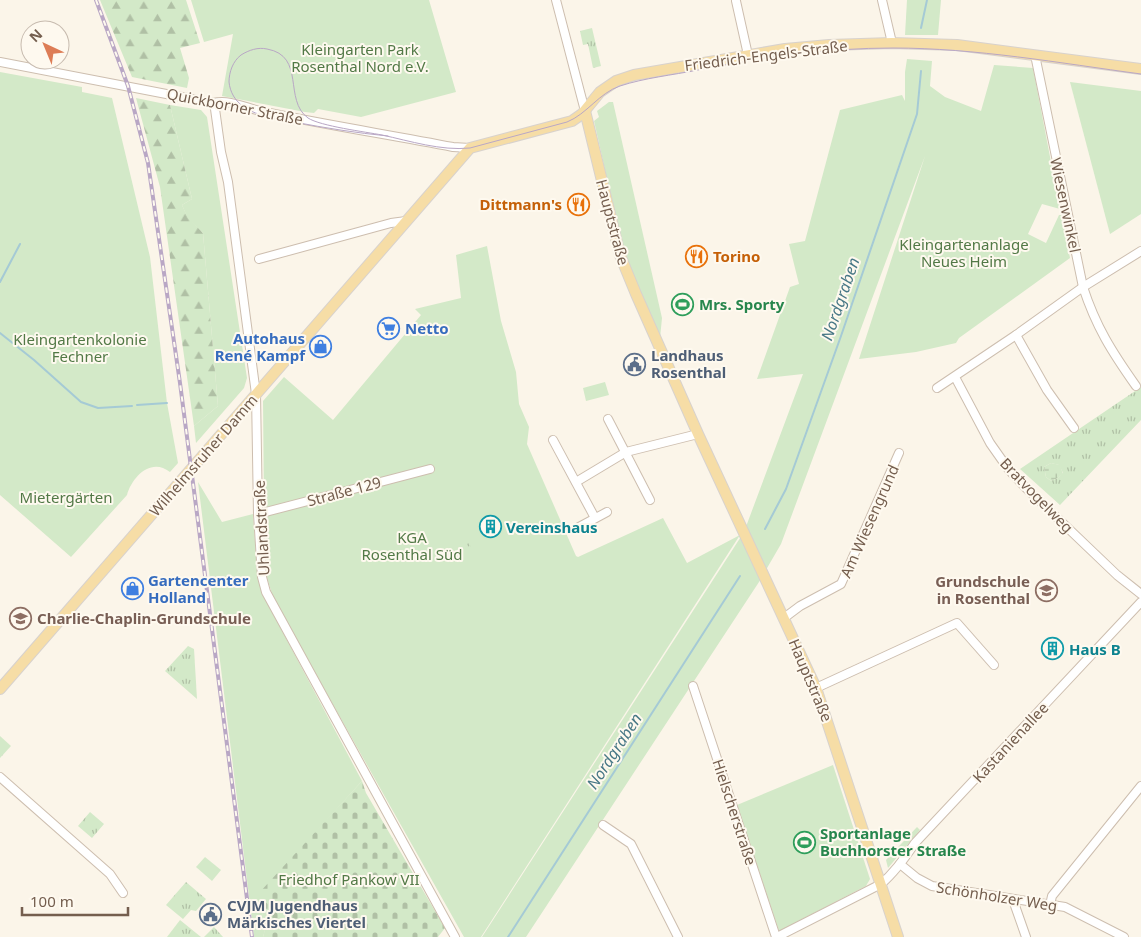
<svg xmlns="http://www.w3.org/2000/svg" width="1141" height="937" font-family="'Noto Sans',sans-serif">
	<style>
		.green { fill: #d3e9c8 }
		.forest { fill: url(#forest-firs) }
		.wetland { fill: url(#wetland-marsh) }
		.cemetery { fill: url(#cemetery-stones) }
		.park { fill: url(#park-tufts); fill-rule: evenodd }
		.lines { fill: none; stroke-linecap: round; stroke-linejoin: round }
		.stream { stroke: #a5cad5; stroke-width: 2 }
		.minor-casing { stroke: #cdbeaf; stroke-width: 10 }
		.major-casing { stroke: #d8d2cd; stroke-width: 12 }
		.minor { stroke: #fff; stroke-width: 8 }
		.major { stroke: #f6dda6; stroke-width: 10 }
		.tram { stroke: #b9a7c5; stroke-width: 1 }
		.rail-casing { stroke: #b9a7c5; stroke-width: 4 }
		.rail { stroke: #fef9ef; stroke-width: 2; stroke-dasharray: 5.5; stroke-linecap: butt }
		.labels { text-anchor: middle; dominant-baseline: central; stroke-width: 4; stroke-linejoin: round; paint-order: stroke }
		.park-label { font-size: 15px; fill: #527946; stroke: #fef9ef }
		.street-label { font-size: 15px; fill: #745e4e; stroke: #fef9ef }
		.food-label { font-size: 15px; font-weight: bold; fill: #c56008; stroke: #fef9ef; text-anchor: end }
		.leisure-label { font-size: 15px; font-weight: bold; fill: #27864d; stroke: #fef9ef; text-anchor: start }
		.shop-label { font-size: 15px; font-weight: bold; fill: #366cbe; stroke: #fef9ef; text-anchor: start }
		.service-label { font-size: 15px; font-weight: bold; fill: #4e5e75; stroke: #fef9ef; text-anchor: start }
		.culture-label { font-size: 15px; font-weight: bold; fill: #0d838f; stroke: #fef9ef; text-anchor: start }
		.education-label { font-size: 15px; font-weight: bold; fill: #785e54; stroke: #fef9ef; text-anchor: end }
		.water-label { font-size: 16px; font-style: italic; fill: #487886; stroke: #fef9ef }
	</style>
	<defs>
		<pattern id="forest-firs" width="22" height="20" patternUnits="userSpaceOnUse" patternTransform="scale(1.25)"><rect width="22" height="20" fill="#d3e9c8"/><path d="M5 1l3.5 6h-7zM16 11l3.5 6h-7z" fill="#b0c0a5"/></pattern>
		<pattern id="wetland-marsh" width="20" height="14" patternUnits="userSpaceOnUse" patternTransform="scale(1.25)"><rect width="20" height="14" fill="#d3e9c8"/><path d="M1 5h8M5 5V1M11 12h8M15 12V8" fill="none" stroke="#b0c0a5"/></pattern>
		<pattern id="cemetery-stones" width="16" height="16" patternUnits="userSpaceOnUse" patternTransform="scale(1.25)"><rect width="16" height="16" fill="#d3e9c8"/><path d="M2 7V4a2 2 0 0 1 4 0v3zM10 15v-3a2 2 0 0 1 4 0v3z" fill="#b0c0a5"/></pattern>
		<pattern id="park-tufts" width="24" height="20" patternUnits="userSpaceOnUse" patternTransform="scale(1.25)"><rect width="24" height="20" fill="#d3e9c8"/><path d="M3 7l-1-3M5 7V3M7 7l1-3M15 17l-1-3M17 17v-4M19 17l1-3" fill="none" stroke="#b0c0a5"/></pattern>
	</defs>
	<rect width="100%" height="100%" fill="#fbf5e9"/>
	<g class="green">
		<path d="M191,0H429L456,92L361,117L318,109L314,113L305,112L222,96L233,34L204,42Z"/>
		<path d="M907,0H941L938,35H905Z"/>
		<path d="M907,59L932,61L930,86L945,97L981,111L994,65L1033,68L1060,209L1042,204L1028,234L1046,243L1059,215H1062L1070,258L959,338L956,343L916,352L859,359L925,156L781,544L759,582L526,937H482L744,532L803,374L757,379L790,287L799,284L789,244L805,241L840,110L902,95L905,101V72Z"/>
		<path d="M0,72L82,87V92L112,98L150,257L167,403L178,463L170,472C151,457 132,477 127,495L71,557L0,495Z"/>
		<path d="M1070,82L1141,91V214L1110,234Z"/>
		<path d="M609,102H613L662,318L660,338L625,258L594,121L599,117L597,111Z"/>
		<path d="M170,105L201,110L207,117L247,378L244,388L196,443L194,426L218,406L203,233L188,219L182,205L192,199Z"/>
		<path d="M487,246L501,321L516,372L519,404L529,427L527,444L576,556L578,557L663,518L687,563L740,535L481,937H464L274,600L267,578L264,506L263,401L284,377L333,420L421,315L415,309L461,298L456,255Z"/>
		<path d="M605,382L609,395L586,401L583,388Z"/>
		<path d="M198,482L222,522L253,514L257,570L263,595L362,781L260,894L265,930L263,937H254Z"/>
		<path d="M833,765L870,879L866,886L779,931L737,805Z"/>
		<path d="M917,827L920,830L888,868L886,860Z"/>
		<path d="M205,857L221,870L212,881L196,867Z"/>
	</g>
	<g class="forest">
		<path d="M100,0H186L200,43L180,48L189,78L187,88L132,77Z"/>
		<path d="M136,98L170,105L192,199L182,205L188,218L203,233L218,406L194,426L160,187Z"/>
	</g>
	<path class="wetland" d="M1051,463L1060,465L1063,474L1058,478L1051,481L1046,477L1044,467Z"/>
	<path class="cemetery" d="M362,781L366,793L445,928L438,937H263L265,929L259,893Z"/>
	<g class="park">
		<path d="M592,28L601,66L593,68L588,44L583,45L580,31Z"/>
		<path d="M1141,387V420L1060,505L1020,469ZM1051,463L1059,465L1063,473L1058,478L1051,481L1046,477L1044,467Z"/>
		<path d="M469,543L475,556L467,560L461,547Z"/>
		<path d="M188,646L194,649L197,699L165,671Z"/>
		<path d="M0,736L11,746L0,758Z"/>
		<path d="M90,812L104,824L92,838L78,826Z"/>
		<path d="M186,882L206,899L196,911L191,910L183,919L166,905Z"/>
		<path d="M180,920L201,937H167Z"/>
		<path d="M214,927L223,937H204Z"/>
	</g>
	<g class="lines">
		<g class="stream">
			<path d="M921,28L927,0"/>
			<path d="M0,282L20,244"/>
			<path d="M0,333L34,360L81,402L98,408L132,406"/>
			<path d="M137,405L167,403"/>
			<path d="M765,529L786,489L841,336L917,114L921,71"/>
			<path d="M508,937L740,576"/>
		</g>
		<defs>
			<g id="minor">
				<path d="M556,0L585,111"/>
				<path d="M882,0L892,43"/>
				<path d="M736,1L748,55"/>
				<path d="M1035,55L1083,287C1096,327 1112,352 1136,386"/>
				<path d="M0,62L213,103C232,99 247,109 265,112C327,125 391,135 453,147L470,148"/>
				<path d="M213,103L215,109L221,152L228,182L256,394L258,514L262,577L266,592L455,937"/>
				<path d="M259,259L391,223L406,221"/>
				<path d="M1016,335L1047,390L1074,428"/>
				<path d="M955,377L990,443L1009,470L1027,489L1117,575L1141,594"/>
				<path d="M937,388L1016,335L1083,287L1141,251"/>
				<path d="M608,419L650,500"/>
				<path d="M553,440L595,518"/>
				<path d="M576,482L626,452L698,434"/>
				<path d="M258,514L430,469"/>
				<path d="M579,527L607,512"/>
				<path d="M784,618L800,606L841,584L899,453"/>
				<path d="M693,686L776,937"/>
				<path d="M816,688L957,623L994,665"/>
				<path d="M0,777L110,874L123,893"/>
				<path d="M603,825L631,844L678,937"/>
				<path d="M900,864L917,878L932,886L1065,907L1124,937"/>
				<path d="M1013,900L1026,937"/>
				<path d="M1050,905L1052,896L1141,786"/>
				<path d="M777,937L881,884C895,872 905,858 915,843L1141,602"/>
			</g>
			<g id="major">
				<path d="M585,111L620,255L636,294L698,434L816,688L898,937"/>
				<path d="M0,689L470,148L572,121L582,114L600,92L616,81L634,75L785,49L829,45L892,43L957,45L1141,69"/>
			</g>
		</defs>
		<use href="#minor" class="minor-casing"/>
		<use href="#major" class="major-casing"/>
		<use href="#minor" class="minor"/>
		<use href="#major" class="major"/>
		<path class="tram" d="M388,136C356,133 326,128 294,122C278,118 258,117 244,107C235,101 230,92 229,82C229,72 233,61 241,55C249,50 258,47 267,49C306,56 283,100 308,118C320,126 366,132 382,135C410,141 441,151 470,148L567,122C587,114 599,93 620,86C644,78 673,75 698,70C762,57 827,48 893,48C976,48 1059,63 1141,74"/>
		<defs>
			<path id="rail" d="M96,0L128,86L148,163L180,383L252,937"/>
		</defs>
		<use href="#rail" class="rail-casing"/>
		<use href="#rail" class="rail"/>
	</g>
	<defs>
		<symbol id="restaurant-ring" viewBox="-11 -11 22 22"><circle r="9.5" fill="#fef9ef" stroke="#e8710a" stroke-width="1.5"/><path d="M-5-6h1v4h1v-4h1v4h1v-4h1v5L-1.5 .5V6h-2V.5L-5-1ZM5-6V6H3V1.5H1.5Q1.5-4 5-6Z" fill="#e8710a"/></symbol>
		<symbol id="stadium-ring" viewBox="-11 -11 22 22"><circle r="9.5" fill="#fef9ef" stroke="#2e9e5b" stroke-width="1.5"/><path d="M0-5a6.5 5 0 1 0 0 10a6.5 5 0 1 0 0-10ZM-3.5-1.8h7v3.6h-7Z" fill="#2e9e5b"/></symbol>
		<symbol id="supermarket-ring" viewBox="-11 -11 22 22"><circle r="9.5" fill="#fef9ef" stroke="#3f7fe0" stroke-width="1.5"/><path d="M-6-5.5h2.5l.6 2H6L4.5 2H-2.5L-4.4-4H-6ZM-1.5 3.2a1.3 1.3 0 1 0 .1 0ZM3 3.2a1.3 1.3 0 1 0 .1 0Z" fill="#3f7fe0"/></symbol>
		<symbol id="shop-ring" viewBox="-11 -11 22 22"><circle r="9.5" fill="#fef9ef" stroke="#3f7fe0" stroke-width="1.5"/><path d="M-5-2.5h2.3a2.7 3.5 0 0 1 5.4 0H5L5.5 6h-11ZM-1.5-2.5h3a1.5 2.3 0 0 0-3 0Z" fill="#3f7fe0"/></symbol>
		<symbol id="civic-ring" viewBox="-11 -11 22 22"><circle r="9.5" fill="#fef9ef" stroke="#5c6f8a" stroke-width="1.5"/><path d="M-.6-6.5H3V-4.5H.6V-3L4-1V1h2V6H-6V1h2V-1L-.6-3ZM-1.2 2.5V6h2.4V2.5Z" fill="#5c6f8a"/></symbol>
		<symbol id="building-ring" viewBox="-11 -11 22 22"><circle r="9.5" fill="#fef9ef" stroke="#0f9aa8" stroke-width="1.5"/><path d="M-4-6H4V6H1V3H-1V6H-4ZM-2.5-4.3h1.7v1.8h-1.7ZM.8-4.3h1.7v1.8H.8ZM-2.5-1h1.7V.8h-1.7ZM.8-1h1.7V.8H.8Z" fill="#0f9aa8"/></symbol>
		<symbol id="school-ring" viewBox="-11 -11 22 22"><circle r="9.5" fill="#fef9ef" stroke="#8d6e63" stroke-width="1.5"/><path d="M0-5L7-2L0 1L-7-2ZM-4 1L0 2.5L4 1V4Q0 6-4 4Z" fill="#8d6e63"/></symbol>
	</defs>
	<g fill-rule="evenodd">
		<use href="#restaurant-ring" x="566" y="192" width="25" height="25"/>
		<use href="#restaurant-ring" x="684" y="244" width="25" height="25"/>
		<use href="#stadium-ring" x="670" y="292" width="25" height="25"/>
		<use href="#supermarket-ring" x="376" y="316" width="25" height="25"/>
		<use href="#shop-ring" x="308" y="334" width="25" height="25"/>
		<use href="#civic-ring" x="622" y="352" width="25" height="25"/>
		<use href="#building-ring" x="478" y="514" width="25" height="25"/>
		<use href="#shop-ring" x="120" y="576" width="25" height="25"/>
		<use href="#school-ring" x="1034" y="578" width="25" height="25"/>
		<use href="#school-ring" x="8" y="606" width="25" height="25"/>
		<use href="#building-ring" x="1040" y="636" width="25" height="25"/>
		<use href="#stadium-ring" x="792" y="830" width="25" height="25"/>
		<use href="#civic-ring" x="198" y="902" width="25" height="25"/>
	</g>
	<g class="labels">
		<g class="park-label">
			<text x="360" y="49">Kleingarten Park<tspan x="360" dy="17">Rosenthal Nord e.V.</tspan></text>
			<text x="964" y="244">Kleingartenanlage<tspan x="964" dy="17">Neues Heim</tspan></text>
			<text x="80" y="339">Kleingartenkolonie<tspan x="80" dy="17">Fechner</tspan></text>
			<text x="66" y="497">Mietergärten</text>
			<text x="412" y="537">KGA<tspan x="412" dy="17">Rosenthal Süd</tspan></text>
			<text x="349" y="879">Friedhof Pankow VII</text>
		</g>
		<g class="street-label">
			<text transform="translate(766 55) rotate(-7)">Friedrich-Engels-Straße</text>
			<text transform="translate(235 106) rotate(11)">Quickborner Straße</text>
			<text transform="translate(1066 205) rotate(78)">Wiesenwinkel</text>
			<text transform="translate(613 222) rotate(75)">Hauptstraße</text>
			<text transform="translate(203 455) rotate(-49)">Wilhelmsruher Damm</text>
			<text transform="translate(344 491) rotate(-15)">Straße 129</text>
			<text transform="translate(1037 495) rotate(46)">Bratvogelweg</text>
			<text transform="translate(869 521) rotate(-66)">Am Wiesengrund</text>
			<text transform="translate(261 528) rotate(-93)">Uhlandstraße</text>
			<text transform="translate(811 680) rotate(67)">Hauptstraße</text>
			<text transform="translate(1010 742) rotate(-47)">Kastanienallee</text>
			<text transform="translate(735 812) rotate(72)">Hielscherstraße</text>
			<text transform="translate(997 896) rotate(9)">Schönholzer Weg</text>
		</g>
		<g class="food-label">
			<text x="562" y="204">Dittmann's</text>
			<text x="713" y="256" text-anchor="start">Torino</text>
		</g>
		<g class="leisure-label">
			<text x="699" y="304">Mrs. Sporty</text>
			<text x="820" y="833">Sportanlage<tspan x="820" dy="17">Buchhorster Straße</tspan></text>
		</g>
		<g class="shop-label">
			<text x="405" y="328">Netto</text>
			<text x="305" y="338" text-anchor="end">Autohaus<tspan x="305" dy="17">René Kampf</tspan></text>
			<text x="148" y="580">Gartencenter<tspan x="148" dy="17">Holland</tspan></text>
		</g>
		<g class="service-label">
			<text x="651" y="355">Landhaus<tspan x="651" dy="17">Rosenthal</tspan></text>
			<text x="227" y="905">CVJM Jugendhaus<tspan x="227" dy="17">Märkisches Viertel</tspan></text>
		</g>
		<g class="culture-label">
			<text x="506" y="527">Vereinshaus</text>
			<text x="1069" y="649">Haus B</text>
		</g>
		<g class="education-label">
			<text x="1030" y="581">Grundschule<tspan x="1030" dy="17">in Rosenthal</tspan></text>
			<text x="37" y="618" text-anchor="start">Charlie-Chaplin-Grundschule</text>
		</g>
		<g class="water-label">
			<text transform="translate(840 299) rotate(-71)">Nordgraben</text>
			<text transform="translate(614 751) rotate(-57)">Nordgraben</text>
		</g>
	</g>
	<g transform="translate(45 45) rotate(316)"><circle r="24" fill="#fef9ef" stroke="#c7bbaf"/>
	<path d="M0-4L9 19L0 12L-9 19Z" fill="#dd7d56"/>
	<text y="-8" font-size="14" font-weight="bold" text-anchor="middle" fill="#745e4e">N</text>
	</g>
	<path d="M22 907v8h106v-8" fill="none" stroke="#745e4e" stroke-width="2.5"/>
	<text x="30" y="907" font-size="15" fill="#745e4e" stroke="#fef9ef" stroke-width="4" paint-order="stroke">100 m</text>
</svg>
